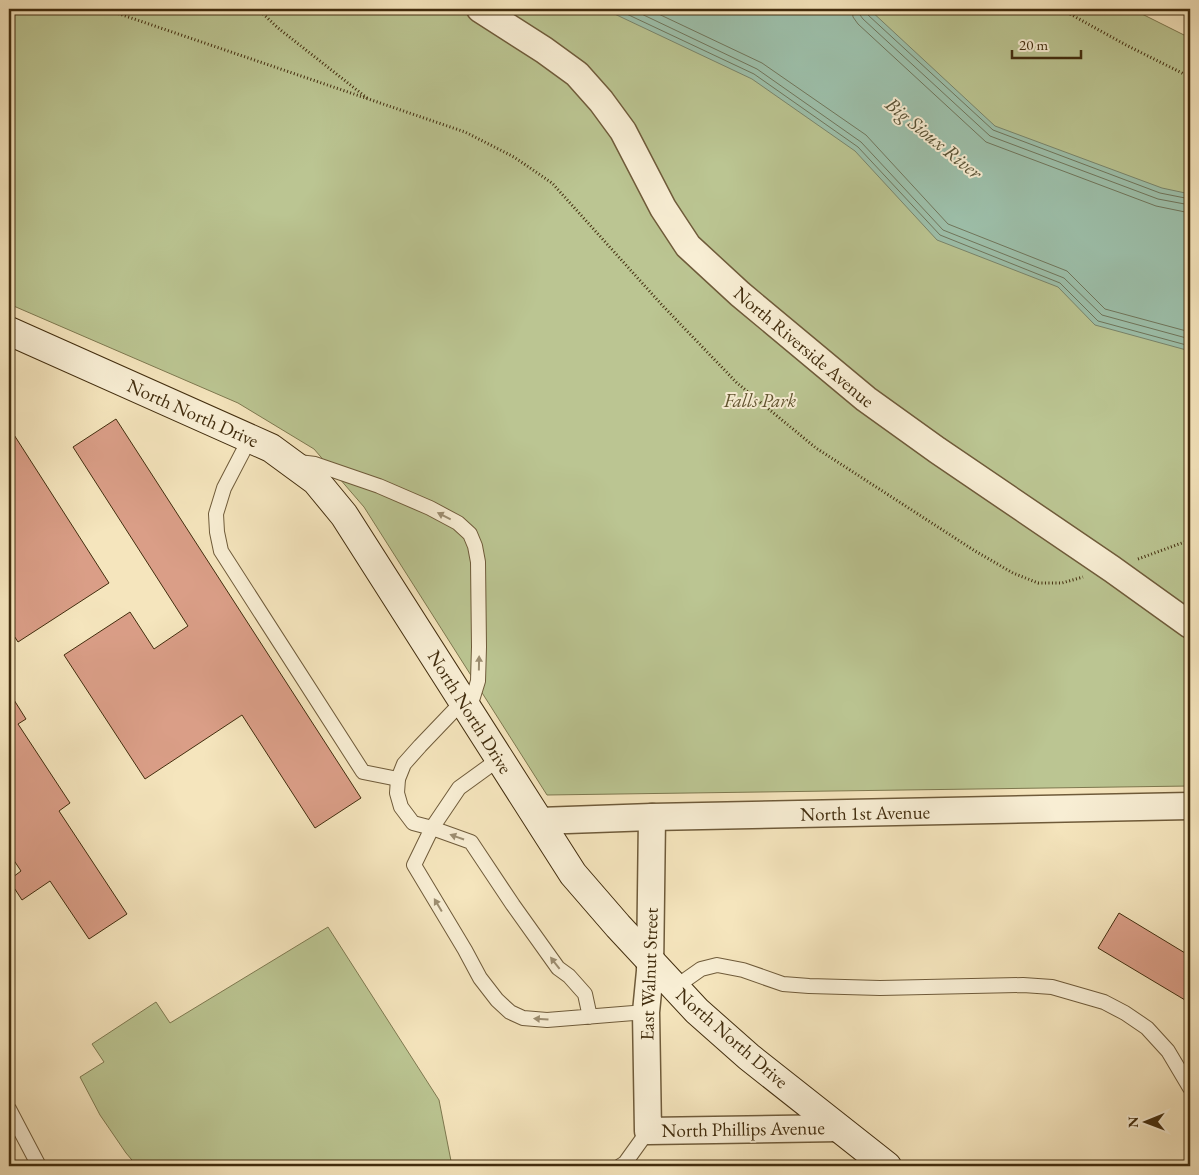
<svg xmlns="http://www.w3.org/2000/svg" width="1199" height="1175" font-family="'EB Garamond',serif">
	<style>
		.green { fill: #bbc592; stroke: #7e7950 }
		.water { fill: #9dc0ab; stroke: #79856c }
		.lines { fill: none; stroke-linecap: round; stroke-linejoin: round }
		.shore { stroke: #70765c; stroke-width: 1 }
		.building { fill: #da9e87; stroke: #422d0e }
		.service-casing { stroke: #6f5b3a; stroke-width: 16 }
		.minor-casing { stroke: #6f5b3a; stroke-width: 29 }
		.secondary-casing { stroke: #422d0e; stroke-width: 30 }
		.path { stroke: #422d0e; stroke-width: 3; stroke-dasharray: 1 2.5; stroke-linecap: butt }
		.service { stroke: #f8eed4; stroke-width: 14 }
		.minor { stroke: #f8eed4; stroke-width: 26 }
		.secondary { stroke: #f8eed4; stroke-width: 28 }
		.oneway { fill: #9d8e71 }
		.labels { text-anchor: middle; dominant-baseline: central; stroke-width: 4; stroke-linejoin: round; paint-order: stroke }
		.street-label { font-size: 19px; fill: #422d0e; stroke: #f8eed4 }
		.park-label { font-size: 19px; font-style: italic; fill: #60532f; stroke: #f8eed4 }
		.water-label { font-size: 20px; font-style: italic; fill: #595235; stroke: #f8eed4 }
	</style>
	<rect width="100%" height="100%" fill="#f5e5bd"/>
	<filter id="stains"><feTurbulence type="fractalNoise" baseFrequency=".004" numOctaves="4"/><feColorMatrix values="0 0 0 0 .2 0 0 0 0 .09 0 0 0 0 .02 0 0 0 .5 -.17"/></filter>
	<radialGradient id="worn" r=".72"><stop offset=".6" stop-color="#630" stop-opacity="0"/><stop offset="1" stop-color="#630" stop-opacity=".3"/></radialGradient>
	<g class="green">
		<path d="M9,9H1132L1190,38V786L547,795L364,507L314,449L238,403L9,304Z"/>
		<path d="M328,927L439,1100L452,1166H137L126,1153L100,1115L80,1077L104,1062L92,1044L156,1002L170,1023Z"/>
	</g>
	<path class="water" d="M604,9H869L995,126L1162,188L1190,194V351L1095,325L1058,287L937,240L855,151L752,79Z"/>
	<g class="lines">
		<g class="shore">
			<path d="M616,9L754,74L858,147L940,235L1060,283L1098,321L1190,346"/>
			<path d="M631,9L757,69L861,142L943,230L1064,278L1102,315L1190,339"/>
			<path d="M648,9L762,63L866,135L948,224L1067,271L1105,309L1190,332"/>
			<path d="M852,9L853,17L858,24L986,142L1156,206L1190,213"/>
			<path d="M860,9V15L863,19L990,136L1158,199L1190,205"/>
			<path d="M866,9L868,15L993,130L1160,193L1190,199"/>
		</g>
	</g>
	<g class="building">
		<path d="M116,419L361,798L315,828L242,715L145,779L64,655L130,612L154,649L188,626L73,447Z"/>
		<path d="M9,427L109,583L18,642L9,628Z"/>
		<path d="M9,692L26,719L18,724L70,803L59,811L127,914L89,939L50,881L22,900L9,880L21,871L9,853Z"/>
		<path d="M1119,913L1190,956V1003L1098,948Z"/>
	</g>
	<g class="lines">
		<defs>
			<g id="service">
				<path d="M250,438L224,488L216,514L217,532L221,551L363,772L398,779"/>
				<path d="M299,462L315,464L379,486L430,508L458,523L470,534L475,546L478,562L479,647L478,681L469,710"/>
				<path d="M463,701L420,746L404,764L398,779L397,793L401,807L413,823L432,828L459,788L499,759"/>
				<path d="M674,988L701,969L717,965L743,970L783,984L809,986L880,988L1023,985L1052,987L1104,1002L1125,1013L1147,1028L1168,1051L1190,1088"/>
				<path d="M590,1017L585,994L569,976L558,968L513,905L471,842L432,828L414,865L465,950L480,978L497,1000L510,1012L523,1018L547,1020L646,1012"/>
				<path d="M9,1109L39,1166"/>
				<path d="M620,1166L625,1163L648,1131"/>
			</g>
			<g id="minor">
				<path d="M480,9L544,50L577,74L601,101L623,131L663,208L688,246L740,294L866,399L937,450L1112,569L1190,625"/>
				<path d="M652,817L650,971L646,1012L648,1131L839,1128"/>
				<path d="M539,821L652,817L1190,806"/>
			</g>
			<path id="secondary" d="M9,331L271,448L316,481L344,515L573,874L618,926L697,1011L749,1057L887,1166"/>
		</defs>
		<use href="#service" class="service-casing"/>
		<use href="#minor" class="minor-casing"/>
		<use href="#secondary" class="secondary-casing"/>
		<g class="path">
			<path d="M105,9L465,132L514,157L552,183L662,305L737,383L816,448L975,551L1013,573L1038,583H1062L1083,577"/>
			<path d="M258,9L278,28L367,98"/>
			<path d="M1061,9L1126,45L1190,77"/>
			<path d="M1138,559L1190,540"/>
		</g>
		<use href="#service" class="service"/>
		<use href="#minor" class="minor"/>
		<use href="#secondary" class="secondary"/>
	</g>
	<defs><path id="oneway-solid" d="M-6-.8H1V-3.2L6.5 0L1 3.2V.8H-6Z" transform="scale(1.25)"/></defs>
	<g class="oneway">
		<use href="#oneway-solid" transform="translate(444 516) rotate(-153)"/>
		<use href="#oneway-solid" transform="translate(479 663) rotate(-89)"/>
		<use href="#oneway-solid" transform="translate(457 837) rotate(-161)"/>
		<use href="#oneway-solid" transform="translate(438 905) rotate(-121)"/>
		<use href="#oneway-solid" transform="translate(555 963) rotate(-128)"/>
		<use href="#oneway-solid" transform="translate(541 1019) rotate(-176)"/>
	</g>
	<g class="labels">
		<g class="street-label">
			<text transform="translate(804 347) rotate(40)">North Riverside Avenue</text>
			<text transform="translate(193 413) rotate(24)">North North Drive</text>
			<text transform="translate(470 712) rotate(58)">North North Drive</text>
			<text transform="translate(865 813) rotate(-1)">North 1st Avenue</text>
			<text transform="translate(649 974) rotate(-88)">East Walnut Street</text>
			<text transform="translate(732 1038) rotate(41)">North North Drive</text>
			<text transform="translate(743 1129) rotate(-1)">North Phillips Avenue</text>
		</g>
		<g class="park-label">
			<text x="760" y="400">Falls Park</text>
		</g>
		<g class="water-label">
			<text transform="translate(934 138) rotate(39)">Big Sioux River</text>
		</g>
	</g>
	<rect width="1199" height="1175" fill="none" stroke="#f5e5bd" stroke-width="30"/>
	<rect x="10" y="10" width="1179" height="1155" fill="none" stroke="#422d0e" stroke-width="2.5"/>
	<rect x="15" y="15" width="1169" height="1145" fill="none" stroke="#422d0e"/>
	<g transform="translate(1146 1122) rotate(269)" stroke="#f8eed4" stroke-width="4" paint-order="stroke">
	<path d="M0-4L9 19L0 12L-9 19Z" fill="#422d0e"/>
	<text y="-8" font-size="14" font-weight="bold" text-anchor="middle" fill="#422d0e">N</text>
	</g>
	<path d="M1012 50v8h69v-8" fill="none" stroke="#422d0e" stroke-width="2.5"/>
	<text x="1019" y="50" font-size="15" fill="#422d0e" stroke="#f8eed4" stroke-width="4" paint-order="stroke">20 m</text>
	<rect width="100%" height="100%" filter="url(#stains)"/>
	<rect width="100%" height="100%" fill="url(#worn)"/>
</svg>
